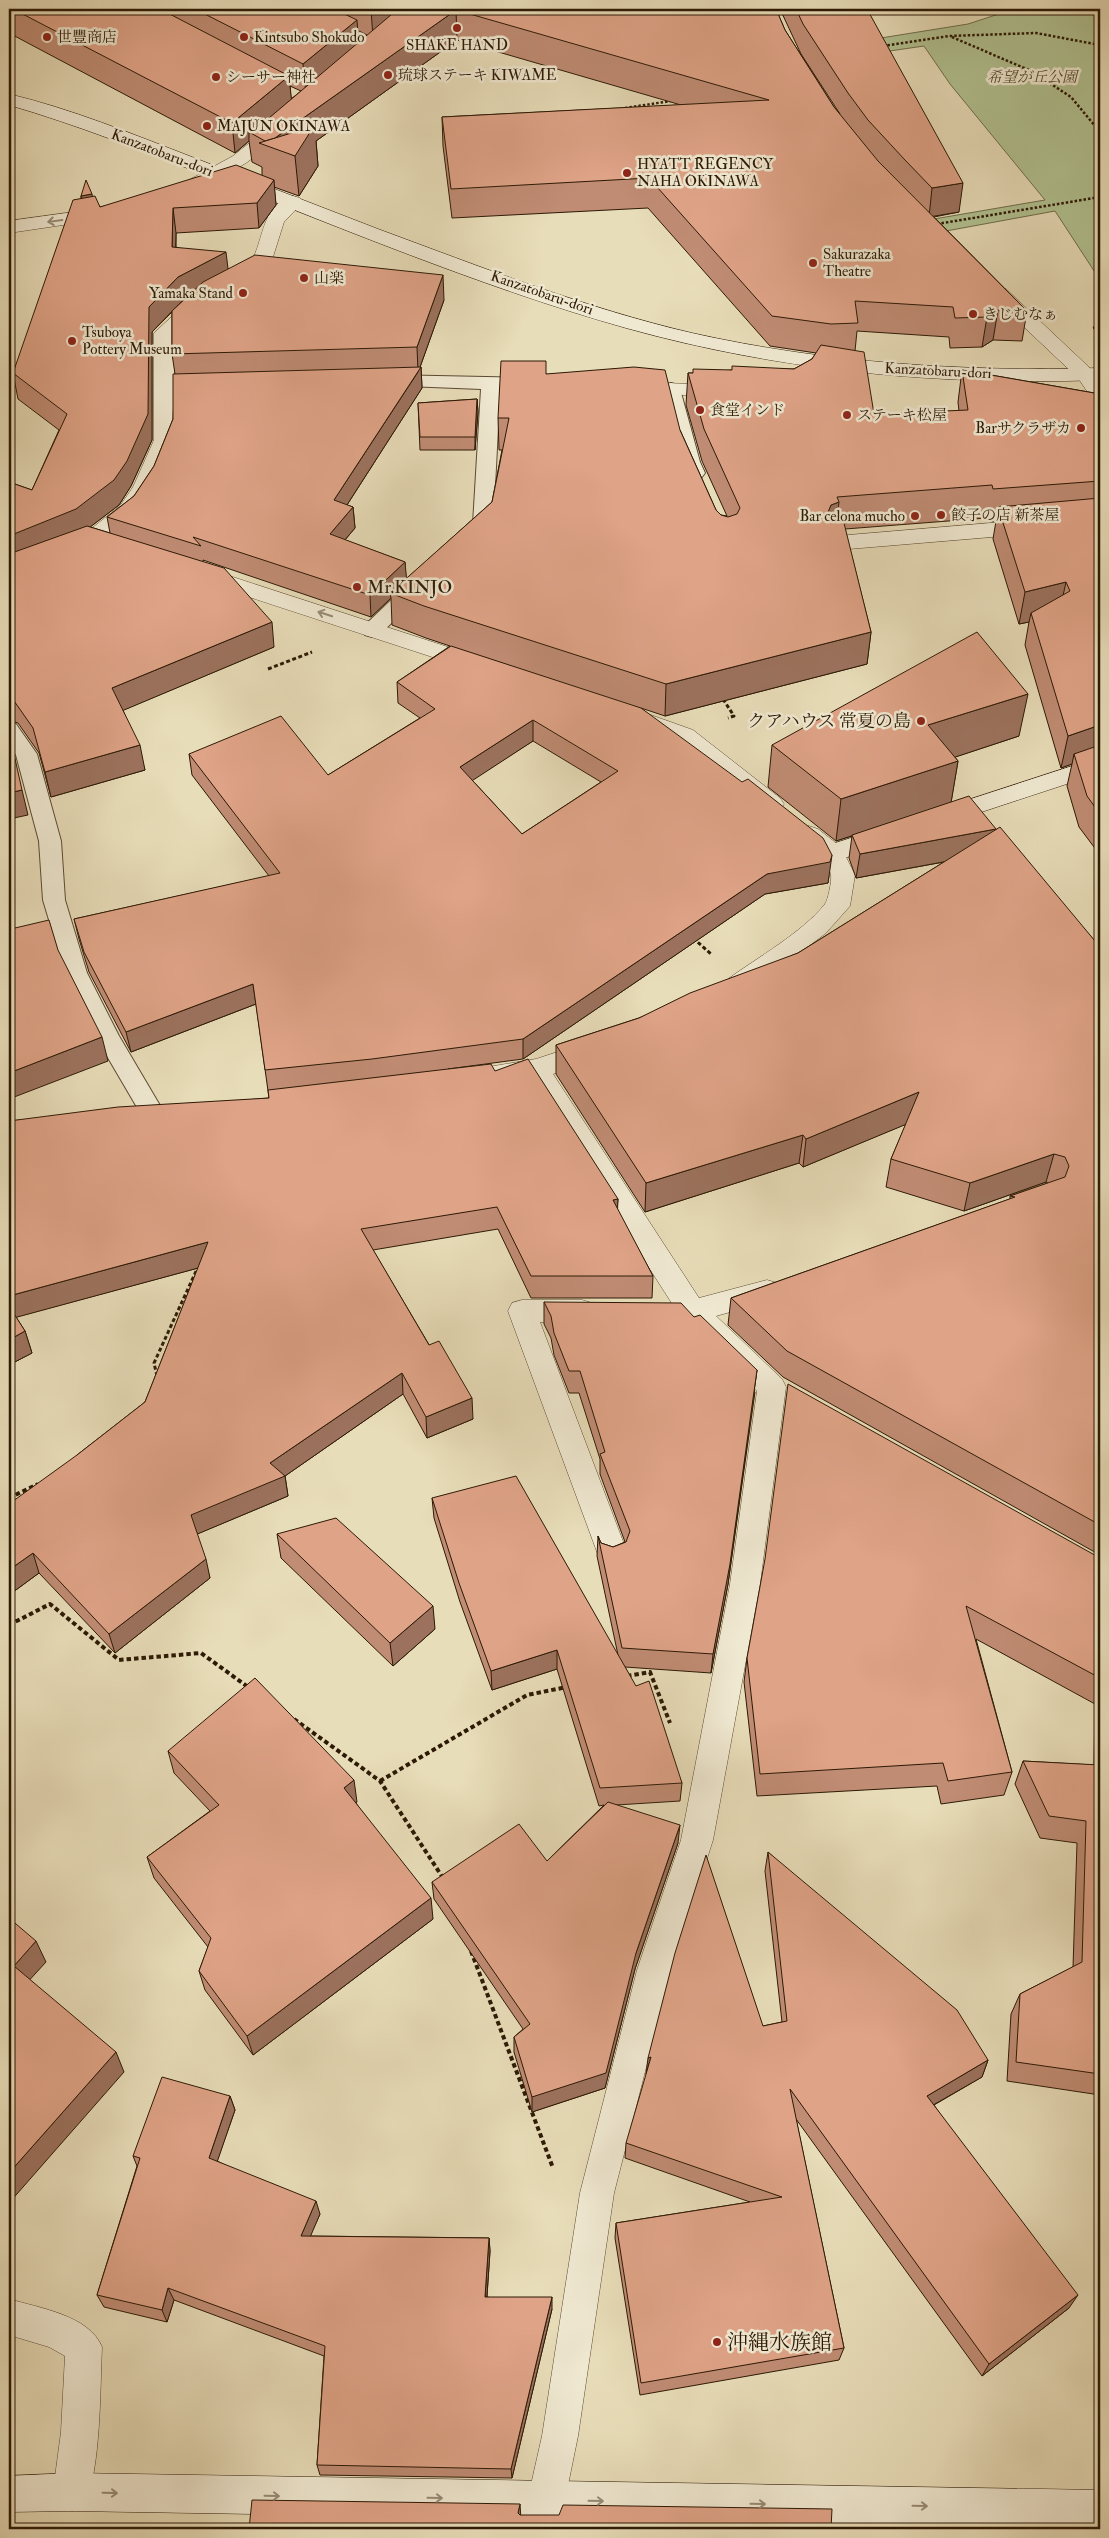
<svg xmlns="http://www.w3.org/2000/svg" width="1109" height="2538" font-family="'IM FELL Double Pica','Noto Serif JP',serif">
	<style>
		.green { fill: #b2c292; stroke: #6f6e4c }
		.lines { fill: none; stroke-linecap: round; stroke-linejoin: round }
		.lane-casing { stroke: #5b4a32; stroke-width: 2 }
		.street-casing { stroke: #5b4a32; stroke-width: 1 }
		.secondary-casing { stroke: #2c1905; stroke-width: 1 }
		.path-far2 { stroke: #2c1905; stroke-width: 2.5; stroke-dasharray: 2.5 2; stroke-linecap: butt }
		.path-far1 { stroke: #2c1905; stroke-width: 3; stroke-dasharray: 4 2.5; stroke-linecap: butt }
		.path { stroke: #2c1905; stroke-width: 4; stroke-dasharray: 4.5 3; stroke-linecap: butt }
		.lane { fill: #f0e9d2; fill-rule: evenodd }
		.street { fill: #f0e9d2; fill-rule: evenodd }
		.secondary { fill: #f0e9d2; fill-rule: evenodd }
		.wall { fill: #c08c74; stroke: #2c1905; fill-rule: evenodd }
		.shaded-wall { fill: #9c725e; stroke: #2c1905 }
		.building { fill: #dfa387; stroke: #2c1905; fill-rule: evenodd }
		.oneway { stroke: #988b76 }
		.poi-dot { fill: #8f2418; stroke: #f0e9d2; stroke-width: 2 }
		.labels { text-anchor: middle; dominant-baseline: central; stroke-width: 5; stroke-linejoin: round; paint-order: stroke }
		.far-poi-label { font-size: 15px; fill: #2c1905; stroke: #f0e9d2; text-anchor: start }
		.far-park-label { font-size: 15px; font-style: italic; fill: #544c2f; stroke: #f0e9d2 }
		.far-street-label { font-size: 15px; fill: #2c1905; stroke: #f0e9d2 }
		.poi-label { font-size: 18px; fill: #2c1905; stroke: #f0e9d2; text-anchor: start }
		.near-poi-label { font-size: 21px; fill: #2c1905; stroke: #f0e9d2; text-anchor: start }
	</style>
	<rect width="100%" height="100%" fill="#e8ddb9"/>
	<filter id="stains"><feTurbulence type="fractalNoise" baseFrequency=".004" numOctaves="4"/><feColorMatrix values="0 0 0 0 .2 0 0 0 0 .09 0 0 0 0 .02 0 0 0 .5 -.17"/></filter>
	<radialGradient id="worn" r=".72"><stop offset=".6" stop-color="#630" stop-opacity="0"/><stop offset="1" stop-color="#630" stop-opacity=".3"/></radialGradient>
	<path class="green" d="M1014,9H1100V280L1055,211L946,231L934,219L1045,200L950,84L924,46L807,63L800,51L968,24Z"/>
	<g class="lines">
		<defs>
			<g id="lane">
				<path d="M388,375L533,378L540,380L542,384L540,388L500,389L493,526C486,537 476,545 463,541L460,537L473,524L481,389L381,385L379,381L381,377Z"/>
				<path d="M671,383L678,385L680,389L700,462L705,473L702,477H688L680,462L662,389L664,385Z"/>
				<path d="M416,581L423,583L426,588L423,593L379,635L372,637L365,635L362,630L365,625L409,583Z"/>
				<path d="M9,722L16,724L37,754L61,841L65,900L87,973L119,1036L165,1114L161,1121L153,1123L145,1121L97,1039L65,973L43,900L39,841L16,755L9,745Z"/>
			</g>
			<g id="street">
				<path d="M279,123L286,125L288,129L286,133L246,163L203,188H189L187,184L189,180L233,156L272,125Z"/>
				<path d="M293,196L300,198L303,202L284,222L272,260L262,275L245,286H231L228,282C234,273 246,271 251,262C264,241 261,204 293,196Z"/>
				<path d="M103,208L110,210L113,214L110,218L9,233V221Z"/>
				<path d="M999,287L1006,289L1092,370L1100,381V402L1093,400L1078,378L992,297L989,293L992,289Z"/>
				<path d="M200,295L207,297L210,301L174,335V440L155,487L136,516L98,546L9,579V564L82,536L120,506L133,487L154,440V333L193,297Z"/>
				<path d="M632,382L724,385L731,387L734,391L731,395L724,397L625,392L622,388L625,384Z"/>
				<path d="M1100,514V528L837,550L829,548L826,543L829,538L837,536Z"/>
				<path d="M205,568L485,659L488,664L485,669L477,672L469,669L197,580L194,575L197,570Z"/>
				<path d="M634,709L693,730L780,798L784,804L780,810L772,812L764,810L677,742L626,723L622,717L626,711Z"/>
				<path d="M809,826L818,829L841,847L855,875L850,906L826,933L746,993L737,995L728,993L724,986L728,979C757,958 803,932 825,904C828,900 832,881 831,875C828,856 806,850 797,835L800,829Z"/>
				<path d="M591,1041L600,1044L604,1051L600,1058L553,1074L699,1298L767,1280L777,1283L781,1291L777,1299L716,1316L782,1379L786,1387L760,1584L713,1840L671,1970L614,2193L578,2436L559,2529H521L542,2436L580,2193L637,1970L681,1840L730,1584L757,1391L686,1322L668,1319L664,1311L671,1302L529,1080L497,1084L488,1081L484,1074L488,1067L536,1059Z"/>
				<path d="M522,1300H582L592,1303L596,1311L592,1319L582,1322H540L627,1552L623,1561L612,1565L601,1561L597,1552L508,1311L512,1303Z"/>
				<path d="M9,2299C39,2308 89,2315 102,2347C100,2391 101,2466 85,2505L72,2511L59,2505L53,2492L61,2432L65,2356L49,2347L9,2335Z"/>
			</g>
			<g id="secondary">
				<path d="M9,94C72,109 132,134 192,157C254,181 316,205 378,229C481,267 585,308 692,333C826,363 963,372 1100,368V380C940,386 780,371 626,328C485,288 349,231 213,178C145,152 78,125 9,105Z"/>
				<path d="M1100,757V773L942,825L934,823L930,817L934,811Z"/>
				<path d="M885,827L894,830L897,836L894,842L832,862L823,859L820,853L823,847Z"/>
				<path d="M72,2473L1100,2490V2528L72,2511L9,2512V2476Z"/>
			</g>
		</defs>
		<use href="#lane" class="lane-casing"/>
		<use href="#street" class="street-casing"/>
		<use href="#secondary" class="secondary-casing"/>
		<g class="path-far2">
			<path d="M952,37L1031,71L1071,97L1100,132"/>
			<path d="M883,46L949,36L1036,33L1100,45"/>
			<path d="M625,108L671,101"/>
			<path d="M937,224L1100,197"/>
			<path d="M1093,328L1100,326"/>
		</g>
		<g class="path-far1">
			<path d="M268,669L312,652"/>
			<path d="M723,699L734,716L728,718"/>
			<path d="M693,938L711,954"/>
			<path d="M157,1376L154,1363L198,1267"/>
		</g>
		<g class="path">
			<path d="M9,1498L38,1484"/>
			<path d="M9,1625L50,1604L119,1660L201,1653L248,1687"/>
			<path d="M627,1676L650,1672L670,1723"/>
			<path d="M294,1719L380,1781L443,1878"/>
			<path d="M380,1781L527,1695L567,1687"/>
			<path d="M471,1951L553,2168"/>
		</g>
		<use href="#lane" class="lane"/>
		<use href="#street" class="street"/>
		<use href="#secondary" class="secondary"/>
	</g>
	<g class="wall">
		<path d="M9,9H776L785,30L834,107L840,114L801,54L780,9H867L959,212L934,217L1027,311L1022,341L993,340L982,347L950,348L949,337L857,331L855,351L874,414L959,411L958,402L962,370L1100,394V855L1079,827L1067,786L1072,764L1061,768L1025,645L1029,622L1019,624L993,539L996,521L988,522L987,518L845,529L871,632L867,664L665,716L641,708L829,875L828,883L765,894L523,1059L448,1069L495,1071L618,1199L617,1209L653,1276L652,1298H531L498,1229L373,1250L473,1419L427,1438L403,1394L285,1476L288,1496L197,1534L210,1578L115,1653L39,1573L9,1595L77,1455L145,1402L198,1268L16,1317L25,1331L32,1353L9,1365V1121L269,1098L256,1004L131,1052L89,972L79,939L74,919L269,876L192,775L189,754L328,775L420,718L398,703L397,682L450,646L426,638L392,625L391,598L371,617L203,560V562L274,647L123,710L145,770L51,797L39,753L18,723L10,720L9,721V482L32,490L59,430L18,399L13,373L81,198V196H92L100,207L262,176V167L252,162L249,141L235,153L9,33ZM357,30L367,35L358,42ZM457,40L681,105L442,117L443,146L452,218L648,208L770,346L816,353L812,359L794,369L732,370L693,373H688L686,405L702,461L727,516L721,515L716,510L680,430L546,374L498,418L499,450H502L492,502L406,579L405,562L345,540L355,528L353,507L347,505L422,388L421,367H420L444,300L228,269L176,247V233L259,228L276,205L274,187L299,196L318,166L316,141ZM290,86L301,91L291,99ZM172,312V354L175,374L173,419L154,466L134,496L107,517L110,533L90,527L119,505L131,486L152,440V332ZM533,741L601,782L522,834L472,780Z"/>
		<path d="M477,399L478,412L475,450H420L418,403Z"/>
		<path d="M1019,736L955,757L958,761L951,802L996,829L1100,947V1555L783,1377L728,1325L731,1298L1010,1199V1196L1048,1183L1046,1182L964,1211L886,1187L891,1159L906,1124L803,1167L799,1163L645,1212L556,1074V1045L639,1018L798,953L944,862L856,878L849,858L852,836L836,841L768,787L772,745Z"/>
		<path d="M544,1302L755,1392L728,1584L711,1673L625,1667L682,1783L680,1801L616,1805L678,1843L635,1969L605,2088L532,2112L514,2052V2037L523,2029L434,1899L432,1882L547,1861L604,1805L599,1806L557,1669L492,1690L460,1602L434,1518L432,1498L618,1655L597,1556L598,1536L601,1543L613,1547L625,1542L600,1474V1459L579,1393H569L554,1355L551,1338L544,1324Z"/>
		<path d="M277,1534L435,1629L393,1666L281,1558Z"/>
		<path d="M1097,1557L1100,1558V2095L1007,2081L1011,2014L1020,1994L1073,1967L1077,1843L1040,1838L1015,1784L1023,1761L1094,1765L1095,1704L976,1639L1012,1772L1004,1795L941,1804L937,1786L757,1796L744,1682L747,1658Z"/>
		<path d="M168,1751L357,1802L356,1803L433,1919L253,2055L205,1990L199,1971L208,1947L154,1878L147,1857L210,1811L174,1773Z"/>
		<path d="M768,1852L988,2060L982,2077L934,2105L1069,2308L982,2376L796,2119L844,2348L839,2360L640,2395L615,2238L616,2223L750,2202L625,2158L626,2143L763,2026L782,2022L765,1871Z"/>
		<path d="M230,2096L235,2110L217,2161L320,2214L310,2236L489,2238L490,2251L487,2297L552,2309L512,2478L320,2475L317,2465L324,2356L174,2300L167,2322L104,2307L97,2295L137,2166L133,2156Z"/>
	</g>
	<g class="shaded-wall">
		<path d="M371,9H408L373,38Z"/>
		<path d="M456,10L457,40L316,141L318,166L299,196L295,156L268,143Z"/>
		<path d="M357,20L359,49L306,94L303,64Z"/>
		<path d="M289,76L292,105L249,132V141L235,153L232,123Z"/>
		<path d="M274,180L276,205L259,228L257,203Z"/>
		<path d="M963,183L959,212L929,217L932,188Z"/>
		<path d="M92,194L94,207L83,208L81,196Z"/>
		<path d="M173,208L176,233L175,272L172,247Z"/>
		<path d="M226,252L229,277L181,302L152,332V440L131,486L119,505L81,534L9,563V536L149,307L178,277Z"/>
		<path d="M443,275L444,300L419,370L421,367L422,388L336,522L334,500L418,372L417,347Z"/>
		<path d="M998,310L993,340L982,347L987,317Z"/>
		<path d="M477,399L478,412L475,450V437Z"/>
		<path d="M839,502L835,535L828,512L831,505Z"/>
		<path d="M353,507L355,528L332,555L330,534Z"/>
		<path d="M405,562L407,584L390,593L391,598L371,617L370,595Z"/>
		<path d="M1066,582L1059,614L1031,613L1029,622L1019,624L1025,592Z"/>
		<path d="M272,622L274,647L117,713L112,688Z"/>
		<path d="M871,632L867,664L665,716L666,684Z"/>
		<path d="M1028,694L1019,736L922,768L928,725Z"/>
		<path d="M533,720V741L461,788L460,767Z"/>
		<path d="M1100,725V752L1074,754L1072,764L1061,768L1068,736Z"/>
		<path d="M140,745L145,770L51,797L45,772Z"/>
		<path d="M958,761L951,803L836,841L841,799Z"/>
		<path d="M22,790L28,815L9,819V793Z"/>
		<path d="M996,829L992,853L856,878L860,854Z"/>
		<path d="M832,855L828,883L765,894L523,1059V1039L767,874Z"/>
		<path d="M253,984L256,1004L131,1052L126,1032Z"/>
		<path d="M102,1037L108,1061L9,1099V1073Z"/>
		<path d="M919,1092L914,1121L803,1167L806,1139Z"/>
		<path d="M803,1135L799,1163L645,1212L646,1183Z"/>
		<path d="M1054,1154L1046,1182L964,1211L970,1183Z"/>
		<path d="M618,1199L617,1221L613,1200Z"/>
		<path d="M208,1242L213,1264L10,1319L9,1316V1296Z"/>
		<path d="M25,1331L32,1353L9,1365V1340Z"/>
		<path d="M757,1370L728,1584L711,1673L713,1654Z"/>
		<path d="M402,1373L403,1394L285,1476L288,1496L195,1535L191,1515L270,1463Z"/>
		<path d="M472,1398L473,1419L427,1438L426,1417Z"/>
		<path d="M33,1553L39,1573L9,1595V1570Z"/>
		<path d="M206,1559L210,1578L115,1653L109,1634Z"/>
		<path d="M433,1606L435,1629L393,1666L390,1643Z"/>
		<path d="M557,1650V1669L492,1690L491,1671Z"/>
		<path d="M354,1780L357,1802L347,1810L344,1788Z"/>
		<path d="M680,1825L678,1843L635,1969L605,2088L532,2112V2097L636,1953Z"/>
		<path d="M431,1898L433,1919L253,2055L247,2036Z"/>
		<path d="M36,1941L46,1962L24,1986L14,1966Z"/>
		<path d="M116,2052L124,2072L9,2203V2173Z"/>
		<path d="M651,2057L646,2074L648,2058Z"/>
		<path d="M988,2060L982,2077L921,2112L927,2096Z"/>
		<path d="M230,2096L235,2110L214,2171L209,2158Z"/>
		<path d="M316,2201L320,2214L305,2249L301,2236Z"/>
		<path d="M489,2238L490,2251L486,2309L485,2297Z"/>
		<path d="M168,2288L174,2300L167,2322L162,2310Z"/>
		<path d="M1078,2295L1069,2308L982,2376L989,2364Z"/>
		<path d="M552,2297V2309L512,2478L511,2469Z"/>
		<path d="M520,2504L521,2520L518,2513Z"/>
	</g>
	<g class="building">
		<path d="M13,9H160L289,76L232,123Z"/>
		<path d="M195,9H334L357,20L303,64Z"/>
		<path d="M398,9H776L785,30L834,107L878,161L1027,311L998,310L987,317L955,318L953,307L855,301L858,323L831,324L772,316L649,178L451,189L442,117L769,100L456,10L275,138L265,141L249,132L269,118Z"/>
		<path d="M796,9H867L963,183L932,188L905,160L868,120L848,93L803,24Z"/>
		<path d="M314,126L295,156L259,143Z"/>
		<path d="M236,165L274,180L257,203L173,208L172,247L226,252L178,277L149,307L148,414L127,461L114,480L76,509L9,536V482L32,490L67,414L13,373L73,200L95,196L100,207Z"/>
		<path d="M86,180L92,194L81,196Z"/>
		<path d="M255,255L443,275L417,347L172,354V311L203,282Z"/>
		<path d="M821,345L864,352L874,414L968,410L962,370L1100,394V481L993,489L992,485L837,497L839,502L831,505L828,512L832,518L843,519L871,632L666,684L424,606L390,593L492,502L509,418H498L501,361H546V374L634,367L665,370L680,430L716,510L721,515L728,517L737,514L740,508L704,429L688,373H693V369L732,370V366L794,369L812,359Z"/>
		<path d="M421,367L334,500L353,507L330,534L405,562L370,595L193,537L201,546L107,517L134,496L154,466L173,419V374Z"/>
		<path d="M477,399L475,437H420L418,403Z"/>
		<path d="M1100,498V725L1068,736L1031,613L1070,591L1066,582L1025,592L998,507Z"/>
		<path d="M87,526L224,568L272,622L112,688L140,745L45,772L33,728L12,698L9,697V554Z"/>
		<path d="M977,632L1028,694L928,725L958,761L841,799L772,745Z"/>
		<path d="M451,646L641,708L742,782L748,779L823,838L832,855L830,862L767,874L523,1039L372,1059L265,1070L253,984L126,1032L84,952L74,919L280,873L189,754L281,716L328,775L435,709L397,682ZM533,720L618,771L522,834L460,767Z"/>
		<path d="M9,732L22,790L9,793Z"/>
		<path d="M1100,745V814L1087,796L1074,754Z"/>
		<path d="M969,796L996,829L860,854L852,835Z"/>
		<path d="M1000,827L1100,947V1525L787,1351L731,1298L1015,1197L1010,1196L1065,1177L1069,1166L1065,1157L1054,1154L970,1183L891,1159L919,1092L806,1139L803,1135L646,1183L556,1045L639,1018L690,993L798,953Z"/>
		<path d="M9,912L15,928L49,920L58,950L102,1037L9,1073Z"/>
		<path d="M528,1059L618,1199L613,1200L653,1276H531L497,1207L361,1229L429,1345L439,1341L472,1398L426,1417L402,1373L270,1463L285,1476L191,1515L206,1559L109,1634L33,1553L9,1570V1504L77,1455L145,1402L208,1242L9,1296V1121L118,1107L269,1098L268,1090L491,1064L495,1071Z"/>
		<path d="M544,1302L681,1303L694,1317L700,1315L757,1370L730,1564L713,1654L622,1648L598,1536L601,1543L613,1547L626,1542L630,1531L600,1454L605,1452L580,1371H569L554,1333L551,1316Z"/>
		<path d="M9,1306L25,1331L9,1340Z"/>
		<path d="M788,1384L1100,1558V1678L966,1606L1012,1772L948,1781L943,1763L760,1774L747,1658L765,1559Z"/>
		<path d="M516,1476L636,1686L649,1681L682,1783L600,1788L557,1650L491,1671L459,1583L432,1498Z"/>
		<path d="M336,1518L433,1606L390,1643L277,1534Z"/>
		<path d="M255,1678L354,1780L344,1788L431,1898L247,2036L199,1971L211,1938L147,1857L219,1805L168,1751Z"/>
		<path d="M1023,1761L1100,1765V2074L1016,2062L1020,1994L1082,1962L1086,1821L1049,1816Z"/>
		<path d="M608,1802L680,1825L636,1953L606,2073L532,2097L514,2037L530,2024L432,1882L519,1824L547,1861Z"/>
		<path d="M768,1852L957,2010L988,2060L927,2096L1078,2295L989,2364L790,2089L844,2348L641,2383L616,2223L782,2197L626,2143L651,2057L648,2058L675,1953L706,1855L763,2026L787,2021Z"/>
		<path d="M9,1918L36,1941L14,1966L116,2052L9,2173Z"/>
		<path d="M162,2077L230,2096L209,2158L316,2201L301,2236L489,2238L485,2297H552L511,2469L317,2465L325,2346L168,2288L162,2310L97,2295L140,2158L133,2156Z"/>
		<path d="M252,2500L520,2504L518,2513L520,2515H559L563,2505L832,2509L831,2529H249Z"/>
	</g>
	<defs><path id="oneway-shaft" d="M-6 0H5M1.5-3L5.5 0L1.5 3" fill="none" stroke-width="1.6" stroke-linecap="round" stroke-linejoin="round" transform="scale(1.25)"/></defs>
	<g class="oneway">
		<use href="#oneway-shaft" transform="translate(55 221) rotate(172)"/>
		<use href="#oneway-shaft" transform="translate(325 614) rotate(-162)"/>
		<use href="#oneway-shaft" transform="translate(110 2493) rotate(1)"/>
		<use href="#oneway-shaft" transform="translate(272 2496) rotate(1)"/>
		<use href="#oneway-shaft" transform="translate(435 2498) rotate(1)"/>
		<use href="#oneway-shaft" transform="translate(596 2501) rotate(1)"/>
		<use href="#oneway-shaft" transform="translate(758 2504) rotate(1)"/>
		<use href="#oneway-shaft" transform="translate(920 2506) rotate(1)"/>
	</g>
	<g class="poi-dot">
		<circle cx="457" cy="28" r="5"/>
		<circle cx="47" cy="37" r="5"/>
		<circle cx="244" cy="37" r="5"/>
		<circle cx="388" cy="75" r="5"/>
		<circle cx="216" cy="77" r="5"/>
		<circle cx="207" cy="126" r="5"/>
		<circle cx="627" cy="173" r="5"/>
		<circle cx="813" cy="263" r="5"/>
		<circle cx="304" cy="278" r="5"/>
		<circle cx="243" cy="293" r="5"/>
		<circle cx="973" cy="314" r="5"/>
		<circle cx="72" cy="341" r="5"/>
		<circle cx="700" cy="410" r="5"/>
		<circle cx="847" cy="415" r="5"/>
		<circle cx="1081" cy="428" r="5"/>
		<circle cx="941" cy="515" r="5"/>
		<circle cx="915" cy="516" r="5"/>
		<circle cx="357" cy="587" r="5"/>
		<circle cx="921" cy="721" r="5"/>
		<circle cx="717" cy="2342" r="5"/>
	</g>
	<g class="labels">
		<g class="far-poi-label">
			<text x="57" y="37">世豐商店</text>
			<text x="254" y="37">Kintsubo Shokudo</text>
			<text x="457" y="45" text-anchor="middle">SHAKE HAND</text>
			<text x="398" y="75">琉球ステーキ KIWAME</text>
			<text x="226" y="77">シーサー神社</text>
			<text x="217" y="126">MAJUN OKINAWA</text>
			<text x="637" y="164">HYATT REGENCY<tspan x="637" dy="17">NAHA OKINAWA</tspan></text>
			<text x="823" y="254">Sakurazaka<tspan x="823" dy="17">Theatre</tspan></text>
			<text x="314" y="278">山楽</text>
			<text x="233" y="293" text-anchor="end">Yamaka Stand</text>
			<text x="983" y="314">きじむなぁ</text>
			<text x="82" y="332">Tsuboya<tspan x="82" dy="17">Pottery Museum</tspan></text>
			<text x="710" y="410">食堂インド</text>
			<text x="857" y="415">ステーキ松屋</text>
			<text x="1071" y="428" text-anchor="end">Barサクラザカ</text>
			<text x="951" y="515">餃子の店 新茶屋</text>
			<text x="905" y="516" text-anchor="end">Bar celona mucho</text>
		</g>
		<g class="far-park-label">
			<text x="1032" y="77">希望が丘公園</text>
		</g>
		<g class="far-street-label">
			<text transform="translate(162 153) rotate(21)">Kanzatobaru-dori</text>
			<text transform="translate(542 293) rotate(19)">Kanzatobaru-dori</text>
			<text transform="translate(938 371) rotate(3)">Kanzatobaru-dori</text>
		</g>
		<g class="poi-label">
			<text x="367" y="587">Mr.KINJO</text>
			<text x="911" y="721" text-anchor="end">クアハウス 常夏の島</text>
		</g>
		<g class="near-poi-label">
			<text x="727" y="2342">沖縄水族館</text>
		</g>
	</g>
	<rect width="1109" height="2538" fill="none" stroke="#e8ddb9" stroke-width="30"/>
	<rect x="10" y="10" width="1089" height="2518" fill="none" stroke="#2c1905" stroke-width="2.5"/>
	<rect x="15" y="15" width="1079" height="2508" fill="none" stroke="#2c1905"/>
	<rect width="100%" height="100%" filter="url(#stains)"/>
	<rect width="100%" height="100%" fill="url(#worn)"/>
</svg>
